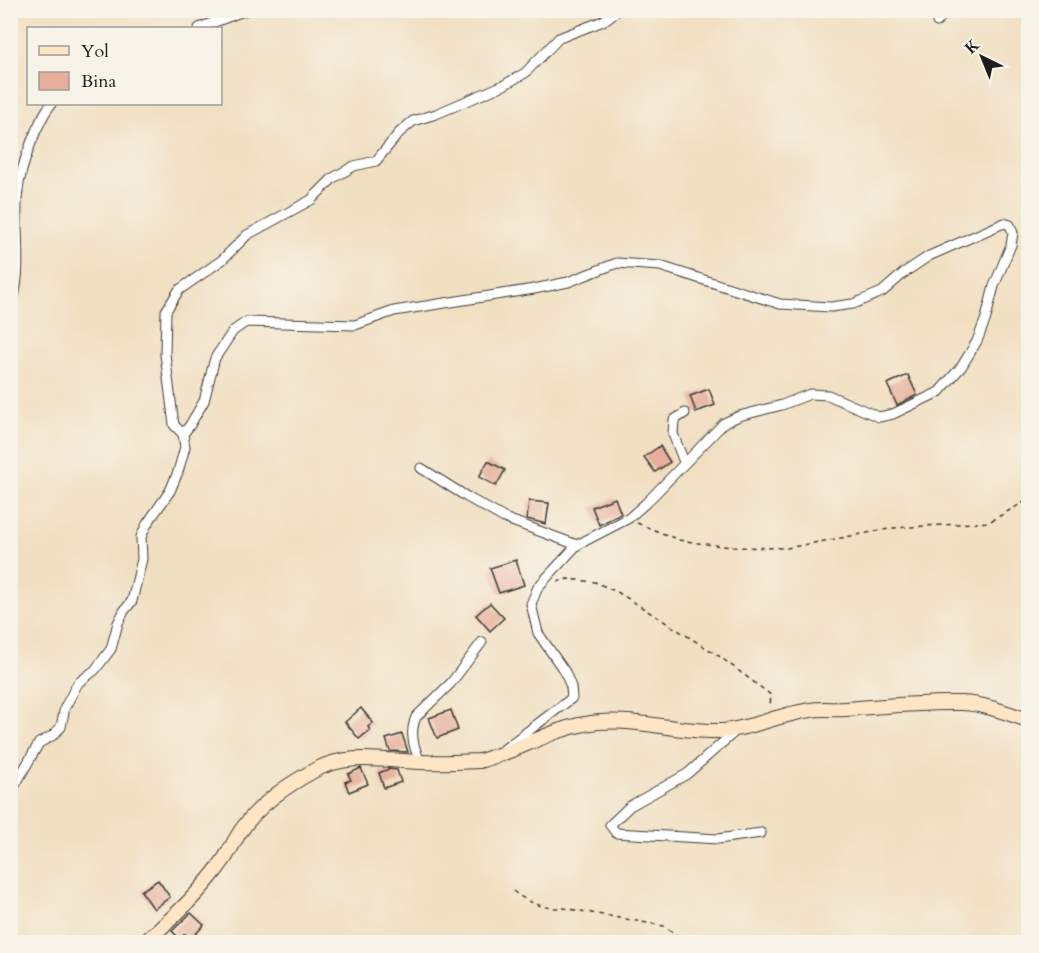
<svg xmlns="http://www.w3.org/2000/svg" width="1039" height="953" font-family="Cardo,serif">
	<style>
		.building { fill: #e7af9b }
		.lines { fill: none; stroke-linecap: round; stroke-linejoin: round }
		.street-casing { stroke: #3c3935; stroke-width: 11 }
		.secondary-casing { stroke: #3c3935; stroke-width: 16 }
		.path { stroke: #3c3935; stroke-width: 1.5; stroke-dasharray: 4.5 4.5; stroke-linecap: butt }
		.street { stroke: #fff; stroke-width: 9 }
		.secondary { stroke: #fee5c5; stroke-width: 14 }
	</style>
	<rect width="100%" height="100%" fill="#f7f3e8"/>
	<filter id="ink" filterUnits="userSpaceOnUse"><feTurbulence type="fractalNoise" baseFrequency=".0167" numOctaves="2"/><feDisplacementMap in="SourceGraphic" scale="12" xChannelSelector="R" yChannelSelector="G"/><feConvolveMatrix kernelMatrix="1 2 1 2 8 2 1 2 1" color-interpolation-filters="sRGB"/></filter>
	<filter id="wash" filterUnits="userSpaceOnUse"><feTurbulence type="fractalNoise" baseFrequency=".008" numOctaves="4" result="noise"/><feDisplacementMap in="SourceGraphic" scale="24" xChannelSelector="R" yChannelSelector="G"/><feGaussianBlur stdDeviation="1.35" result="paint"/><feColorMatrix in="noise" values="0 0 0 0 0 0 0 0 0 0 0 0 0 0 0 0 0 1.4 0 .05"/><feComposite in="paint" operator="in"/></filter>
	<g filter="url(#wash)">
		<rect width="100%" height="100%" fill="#f1dfc1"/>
		<g id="blocks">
			<g class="building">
				<path d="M908,375L917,395L897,405L887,384Z"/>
				<path d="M709,389L715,405L696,412L690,396Z"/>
				<path d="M660,446L670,462L655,472L644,457Z"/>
				<path d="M488,461L505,470L496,486L479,477Z"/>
				<path d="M615,498L621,514L599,525L592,507Z"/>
				<path d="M529,501L549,503L546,524L527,519Z"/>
				<path d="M516,560L524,585L499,593L490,568Z"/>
				<path d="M490,603L504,618L490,631L476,615Z"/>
				<path d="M361,708L373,723L368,727L370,730L359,739L345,722Z"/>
				<path d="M451,710L458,730L437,738L429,718Z"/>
				<path d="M402,734L408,752L390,751L386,739Z"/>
				<path d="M361,768L368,784L349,792L345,782L351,780L348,774Z"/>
				<path d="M389,769L397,770L401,782L384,788L379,773Z"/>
				<path d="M158,880L170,897L154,909L141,891Z"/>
				<path d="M191,913L204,925L191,939L185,934L180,939L172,931Z"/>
			</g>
		</g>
	</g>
	<g filter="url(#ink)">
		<use href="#blocks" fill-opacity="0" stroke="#3c3935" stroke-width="1.5"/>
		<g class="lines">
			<defs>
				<g id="street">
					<path d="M937,22L947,10"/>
					<path d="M199,28L246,10"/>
					<path d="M10,309C25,271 13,229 18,190C21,166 37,122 51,104"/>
					<path d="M684,462L673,434L674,420L685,413"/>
					<path d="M421,468L467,497L504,518L577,545"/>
					<path d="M738,729L687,774L630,806L610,825L616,833L718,839L761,833"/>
					<path d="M503,750L572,698L571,687L565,672L538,633L531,604L538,587L577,545L629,518L647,502L724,423L739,416L782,405L810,394L828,395L879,417L893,414L939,392L962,366L977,341L986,318L994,286L1011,245L1013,233L1010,225L1004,223L929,256L905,272L882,292L853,304L831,307L780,304L660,266L617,263L568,282L534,289L394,311L355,325L246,322L233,331L215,358L204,401L190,425L183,434L174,425L165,354L166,311L179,290L222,260L247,235L311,200L333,178L354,166L376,161L399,133L413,121L436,114L504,85L525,73L559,38L603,21L618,10"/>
					<path d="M420,762C414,747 409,733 416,717L451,683L482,642"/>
					<path d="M10,794L39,743L52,736L61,727L65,707L78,683L95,670L111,649L118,623L124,611L132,601L142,559L141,537L147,524L170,491L178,472L185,447L183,434"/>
				</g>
				<path id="secondary" d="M145,942C172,919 199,894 220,865C228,855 233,843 240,832C259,804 286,786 315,770C347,752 385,761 420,762C440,763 460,762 479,761C485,760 491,757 498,755C527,746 554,729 585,724C630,715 675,733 721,731C751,729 780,714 811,710C822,708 834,710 845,709C884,706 923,702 962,703C985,704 1007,713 1028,720"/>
			</defs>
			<use href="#street" class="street-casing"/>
			<use href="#secondary" class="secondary-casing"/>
			<g class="path">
				<path d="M637,523L679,540L705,544L732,547L787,548L894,528L989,522L1028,500"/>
				<path d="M557,582L567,579L595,582L619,593L719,656L771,695L770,706"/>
				<path d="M513,891C529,903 543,909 564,908L664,926L686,942"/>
			</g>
			<use href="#street" class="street"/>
			<use href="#secondary" class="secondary"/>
		</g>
	</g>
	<rect width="1039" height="953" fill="none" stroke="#f7f3e8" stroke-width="36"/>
	<rect x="27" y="27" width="195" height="78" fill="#f7f3e8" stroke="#9f9d96" stroke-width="1.5"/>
	<rect x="39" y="46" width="30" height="9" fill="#fee5c5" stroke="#9f9d96" stroke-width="1.5"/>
	<text x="81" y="57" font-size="18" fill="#1c1c1c">Yol</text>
	<rect x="39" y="72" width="30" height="18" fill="#e7af9b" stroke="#9f9d96" stroke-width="1.5"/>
	<text x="81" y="87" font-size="18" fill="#1c1c1c">Bina</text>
	<g transform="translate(982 57) rotate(317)" stroke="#f7f3e8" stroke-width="4.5" paint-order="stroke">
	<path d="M0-4.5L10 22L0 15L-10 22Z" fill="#1c1c1c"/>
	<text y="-9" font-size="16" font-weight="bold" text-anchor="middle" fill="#1c1c1c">K</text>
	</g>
</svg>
